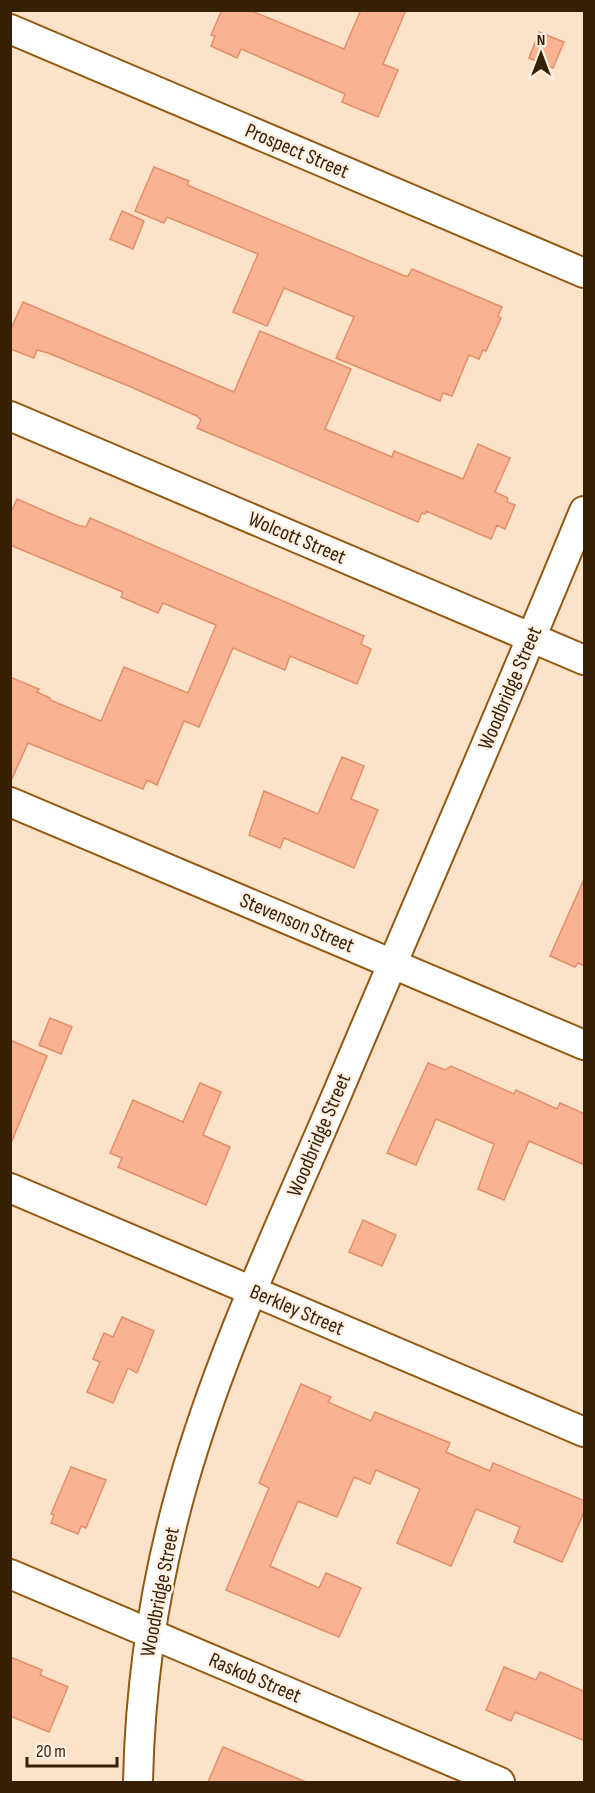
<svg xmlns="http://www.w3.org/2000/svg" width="595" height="1793" font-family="'Sofia Sans Condensed',sans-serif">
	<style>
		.building { fill: #fab392; stroke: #e0906b; stroke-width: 1.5 }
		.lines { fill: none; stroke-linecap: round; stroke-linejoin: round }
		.street-casing { stroke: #92590f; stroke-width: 32 }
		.street { stroke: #fff; stroke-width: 28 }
		.labels { text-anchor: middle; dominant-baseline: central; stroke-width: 5; stroke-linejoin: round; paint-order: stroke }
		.street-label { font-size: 21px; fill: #371f04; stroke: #fff2e5 }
	</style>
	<rect width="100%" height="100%" fill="#fce2c9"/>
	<g class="building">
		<path d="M222,10H249L344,49L361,10H406L383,64L398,70L378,117L342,102L345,94L241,49L237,58L211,46L215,36L211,35Z"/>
		<path d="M539,32L564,42L553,68L529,58Z"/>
		<path d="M154,167L189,181L187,185L405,276H408L412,269L502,307L498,316L501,318L486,351L483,350L479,359L469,355L452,396L443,393L440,401L336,358L354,317L284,288L267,326L233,312L258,254L167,217L164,223L135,211Z"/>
		<path d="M122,211L144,221L133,249L110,239Z"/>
		<path d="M23,302L234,392L260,331L351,369L325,429L392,457L394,451L463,479L478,444L510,458L495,492L508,498L507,502L515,505L505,529L497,525L491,539L426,511L425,514L422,513L418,522L197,428L201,420L197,416L131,387L48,353L37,350L34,358L10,349V331Z"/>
		<path d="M17,499L77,525L86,527L90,518L364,636L361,644L371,649L357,684L290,656L285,670L233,648L199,727L184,721L157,785L147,780L143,789L28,743L10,783V677L39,689L37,692L50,698V700L101,721L124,667L188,693L216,625L163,603L158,613L121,597L123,592L10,545V514Z"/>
		<path d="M342,757L364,766L351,799L378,810L354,868L284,838L280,848L249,835L264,791L318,814Z"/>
		<path d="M585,877V966L578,963L575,967L550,956Z"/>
		<path d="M50,1018L72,1027L61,1054L39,1045Z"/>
		<path d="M10,1040L47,1056L11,1143H10Z"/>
		<path d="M428,1063L445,1070L451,1066L514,1094L516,1090L557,1109L560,1103L585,1114V1165L529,1141L504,1200L478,1189L494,1144L436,1119L416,1165L387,1153Z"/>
		<path d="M200,1083L221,1092L203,1135L230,1147L206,1205L118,1167L122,1158L110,1153L133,1100L183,1122Z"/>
		<path d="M363,1220L396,1235L382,1266L349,1252Z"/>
		<path d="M122,1317L154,1331L137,1373L128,1368L113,1403L87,1392L100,1362L93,1359L104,1333L113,1337Z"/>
		<path d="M301,1384L331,1397L328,1402L371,1421L375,1412L450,1443L446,1452L490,1471L493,1463L585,1501V1510L562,1562L514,1542L520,1527L476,1509L451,1566L397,1543L420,1489L376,1470L370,1484L354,1477L337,1517L298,1501L270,1566L319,1588L326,1573L361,1588L339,1637L226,1590L269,1488L259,1483Z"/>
		<path d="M71,1467L106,1480L86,1528L81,1526L78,1534L51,1523L54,1515L51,1514Z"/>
		<path d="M10,1657L42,1670L40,1675L68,1687L49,1732L10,1716Z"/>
		<path d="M504,1667L536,1680L540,1672L585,1692V1741L515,1712L511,1721L486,1710Z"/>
		<path d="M223,1747L306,1782H208Z"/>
	</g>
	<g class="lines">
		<defs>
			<g id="street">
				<path d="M10,29L584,273"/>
				<path d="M10,416L584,660"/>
				<path d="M10,802L584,1045"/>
				<path d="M10,1188L584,1432"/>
				<path d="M10,1574L500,1782"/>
				<path d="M138,1782C140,1683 155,1583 182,1487C220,1352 282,1223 337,1094C419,900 504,706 584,511"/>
			</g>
		</defs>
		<use href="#street" class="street-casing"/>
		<use href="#street" class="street"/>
	</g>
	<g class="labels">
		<g class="street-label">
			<text transform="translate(297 151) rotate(23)">Prospect Street</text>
			<text transform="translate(297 538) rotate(23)">Wolcott Street</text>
			<text transform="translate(510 688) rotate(-67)">Woodbridge Street</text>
			<text transform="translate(297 923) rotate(23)">Stevenson Street</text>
			<text transform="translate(319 1135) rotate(-67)">Woodbridge Street</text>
			<text transform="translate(297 1310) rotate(23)">Berkley Street</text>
			<text transform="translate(160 1592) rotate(-79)">Woodbridge Street</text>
			<text transform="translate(255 1678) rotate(23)">Raskob Street</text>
		</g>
	</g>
	<rect width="595" height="1793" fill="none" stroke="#371f04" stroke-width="24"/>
	<g transform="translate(541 54)" stroke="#fff2e5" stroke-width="4.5" paint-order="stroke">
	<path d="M0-4.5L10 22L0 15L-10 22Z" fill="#371f04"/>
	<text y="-9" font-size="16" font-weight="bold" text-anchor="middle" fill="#371f04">N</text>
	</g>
	<path d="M27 1757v9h90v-9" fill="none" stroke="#371f04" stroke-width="3"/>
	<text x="36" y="1757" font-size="18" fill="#371f04" stroke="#fff2e5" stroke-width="4.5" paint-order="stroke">20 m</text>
</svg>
